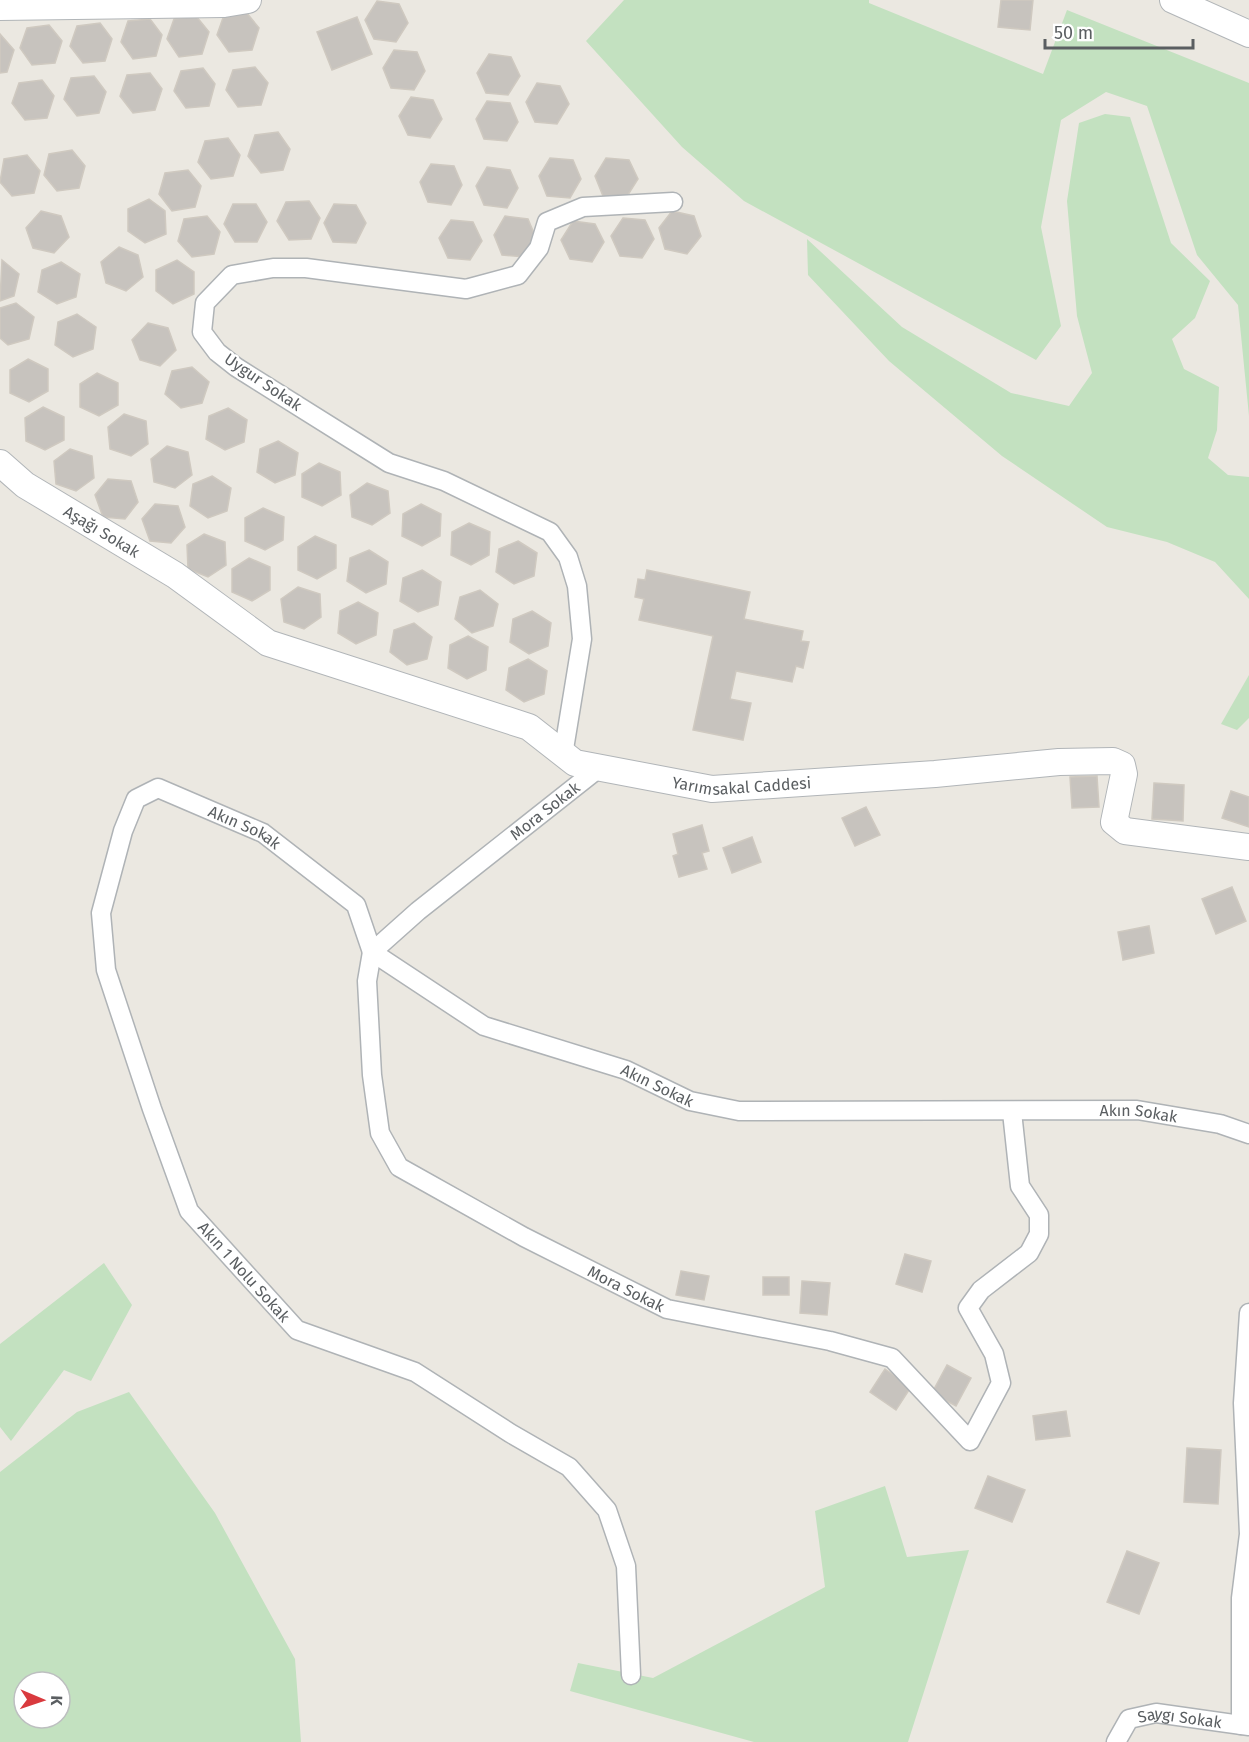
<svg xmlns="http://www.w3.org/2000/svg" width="1249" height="1742" font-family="'Fira Sans',sans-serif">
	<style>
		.green { fill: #c3e1c0; fill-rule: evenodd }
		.building { fill: #c7c3be; stroke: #cfc9c0; stroke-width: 1.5 }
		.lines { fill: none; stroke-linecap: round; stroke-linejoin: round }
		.street-casing { stroke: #afb3b6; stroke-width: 21 }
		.secondary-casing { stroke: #b1b5b8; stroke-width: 28 }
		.street { stroke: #fff; stroke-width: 18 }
		.secondary { stroke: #fff; stroke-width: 26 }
		.labels { text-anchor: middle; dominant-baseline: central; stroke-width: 4.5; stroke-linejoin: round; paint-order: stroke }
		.street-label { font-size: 16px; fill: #5a5e61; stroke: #fff }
	</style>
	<rect width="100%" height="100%" fill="#ebe8e1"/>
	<g class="green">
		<path d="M624,0H869V3L1043,74L1067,10L1249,83V416L1238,305L1197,255L1147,106L1106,92L1061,120L1041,227L1061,326L1036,360L744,201L682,147L586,41Z"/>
		<path d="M1105,114L1130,117L1171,243L1210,281L1195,318L1172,339L1184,369L1219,387L1217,430L1208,458L1228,475L1249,477V599L1215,562L1167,542L1107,527L1002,456L889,361L808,275L807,239L902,327L1011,393L1069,406L1092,373L1077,316L1067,201L1079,123Z"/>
		<path d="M1249,675V718L1237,730L1221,724Z"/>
		<path d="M104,1263L132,1305L91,1381L64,1370L11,1441L0,1427V1344Z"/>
		<path d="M129,1392L215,1513L295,1659L301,1742H0V1472L77,1412ZM24,1682H60V1718H24Z"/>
		<path d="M885,1486L907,1557L969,1550L908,1742H754L570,1691L578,1663L653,1678L825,1587L815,1511Z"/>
	</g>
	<g class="building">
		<path d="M1001,0H1033L1030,30L998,27Z"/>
		<path d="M377,1L399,4L408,23L396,42L374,39L365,20Z"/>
		<path d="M246,12L259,28L252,50L229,52L217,35L224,15Z"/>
		<path d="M196,16L209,32L202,54L179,57L167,39L174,19Z"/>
		<path d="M357,17L372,54L332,70L317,32Z"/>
		<path d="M150,19L162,35L156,56L133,59L121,42L128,21Z"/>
		<path d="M100,23L112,39L105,61L83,63L70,46L77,26Z"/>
		<path d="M49,25L62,41L55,63L32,65L20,48L27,28Z"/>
		<path d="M0,34L14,50L7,72L0,73Z"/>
		<path d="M394,50L417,52L425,71L414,90L391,88L383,68Z"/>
		<path d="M489,54L511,57L520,76L508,95L486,93L477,73Z"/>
		<path d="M255,67L268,83L261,105L238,107L226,90L233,70Z"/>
		<path d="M203,68L215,84L209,106L186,108L174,91L181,71Z"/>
		<path d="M150,73L162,89L155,110L133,113L120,96L127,75Z"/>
		<path d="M94,76L106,92L99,113L77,116L64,99L71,78Z"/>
		<path d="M42,80L54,96L47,118L25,120L12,103L19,83Z"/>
		<path d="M537,83L560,86L569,104L557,124L535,122L526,102Z"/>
		<path d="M411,97L433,100L442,119L430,138L408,135L399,116Z"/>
		<path d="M487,101L510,103L518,122L507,141L484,139L476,119Z"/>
		<path d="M278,132L290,149L283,170L261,173L248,156L255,135Z"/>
		<path d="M228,138L240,155L233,176L211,179L198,162L205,141Z"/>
		<path d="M72,150L85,166L79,188L57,191L44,175L49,154Z"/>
		<path d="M27,155L40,171L34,193L12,196L0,182L4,159Z"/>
		<path d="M550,158L573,160L581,179L570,198L547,196L539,176Z"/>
		<path d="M606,158L629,160L638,179L626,198L603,196L595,176Z"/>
		<path d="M431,164L454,166L462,185L451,205L428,202L420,182Z"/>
		<path d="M487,167L510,170L518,188L507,208L484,205L476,186Z"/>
		<path d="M188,170L201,186L195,207L172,211L159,194L165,173Z"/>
		<path d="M149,199L165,211L166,234L145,243L128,231V209Z"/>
		<path d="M309,201L320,218L311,239L289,240L277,221L286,202Z"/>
		<path d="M233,204H256L267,222L257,242H235L224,224Z"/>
		<path d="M334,204L356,205L366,223L356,243L333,242L324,223Z"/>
		<path d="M41,211L61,216L69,237L54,253L33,248L26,228Z"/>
		<path d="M672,211L694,216L701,236L687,254L665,249L659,228Z"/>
		<path d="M207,216L220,232L214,254L192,257L178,241L184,219Z"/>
		<path d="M505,216L528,219L536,238L525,257L502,255L494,235Z"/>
		<path d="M623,218L645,220L654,239L642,258L620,256L611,236Z"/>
		<path d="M451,220L473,222L482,241L470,260L448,258L439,238Z"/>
		<path d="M573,221L595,224L604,242L592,262L570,259L561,240Z"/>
		<path d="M119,247L138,255L143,277L126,291L106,283L101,262Z"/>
		<path d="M2,260L19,274L14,296L0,301Z"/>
		<path d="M177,260L194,272V294L173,304L156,291V270Z"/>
		<path d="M61,262L80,274L76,297L57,304L38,292L42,270Z"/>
		<path d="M16,303L34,317L29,339L8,345L0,338V308Z"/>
		<path d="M77,314L96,327L93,349L73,357L55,345L58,322Z"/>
		<path d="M148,323L168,328L176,350L160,366L140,360L132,340Z"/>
		<path d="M28,359L48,369V391L29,402L10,393V370Z"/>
		<path d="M192,367L209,382L202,403L181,408L165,394L172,371Z"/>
		<path d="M97,373L118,383V405L99,416L80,407V384Z"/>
		<path d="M43,407L64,417V440L45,450L26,441L25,418Z"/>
		<path d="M228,408L247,420L244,442L225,450L206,439L209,416Z"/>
		<path d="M124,414L146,421L148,444L131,456L110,449L108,427Z"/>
		<path d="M278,441L298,453L295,475L275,483L257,472L260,449Z"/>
		<path d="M167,446L188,452L192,475L175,488L154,482L151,459Z"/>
		<path d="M70,449L92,456L94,478L76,491L56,484L54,461Z"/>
		<path d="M319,463L340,472L341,495L322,506L302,497V474Z"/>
		<path d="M212,476L231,488L227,511L208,518L190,506L193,484Z"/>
		<path d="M108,479L131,481L138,502L125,519L103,517L95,495Z"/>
		<path d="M367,483L388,491L390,513L372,525L352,517L350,495Z"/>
		<path d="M155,504L178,506L185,527L171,543L150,541L142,519Z"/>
		<path d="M421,504L441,514L440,536L422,546L402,536L403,514Z"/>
		<path d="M263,508L284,517L283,540L265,550L245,541V518Z"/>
		<path d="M469,523L490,532L489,555L471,565L451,555L452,532Z"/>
		<path d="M204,534L225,542L226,565L208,577L188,569L187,545Z"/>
		<path d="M315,536L336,545V568L317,579L298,570V547Z"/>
		<path d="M518,541L537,553L534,576L514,584L496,572L499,549Z"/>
		<path d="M369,550L388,562L386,584L366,593L347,581L350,558Z"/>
		<path d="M249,558L270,567V590L252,601L232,592V569Z"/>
		<path d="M422,570L441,582L438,605L418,612L400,601L403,578Z"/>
		<path d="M647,570L750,592L744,619L803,631L801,641L809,642L803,668L796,666L792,682L736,671L730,699L751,703L743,740L693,730L713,636L639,620L644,599L635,597L638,579L645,580Z"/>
		<path d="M298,587L320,594L321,617L304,629L284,622L281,599Z"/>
		<path d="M480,590L498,604L493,626L472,633L455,619L460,597Z"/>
		<path d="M358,602L378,613L376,635L356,644L338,633L340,611Z"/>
		<path d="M532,611L551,623L548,646L529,654L510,642L513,619Z"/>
		<path d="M414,623L432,637L427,659L407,665L390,652L394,630Z"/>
		<path d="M468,636L488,647L486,670L467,679L448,668L450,645Z"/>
		<path d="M528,659L547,671L544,694L524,702L506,690L509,668Z"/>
		<path d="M1097,776L1099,807L1072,808L1070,777Z"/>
		<path d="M1154,783L1184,785L1183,821L1152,819Z"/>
		<path d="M1231,791L1249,797V827L1222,818Z"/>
		<path d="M866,807L880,835L855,846L842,818Z"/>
		<path d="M702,825L709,851L702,853L707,869L679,877L673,856L678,854L673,834Z"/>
		<path d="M752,837L761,862L732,873L723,848Z"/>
		<path d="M1232,887L1246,921L1216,934L1202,899Z"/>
		<path d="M1149,926L1154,953L1123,960L1118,932Z"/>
		<path d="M905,1254L931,1261L922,1292L896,1284Z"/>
		<path d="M681,1271L709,1276L704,1300L676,1295Z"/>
		<rect x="763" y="1277" width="26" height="18"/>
		<path d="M802,1281L830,1283L827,1315L800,1313Z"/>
		<path d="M947,1365L971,1378L956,1406L932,1393Z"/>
		<path d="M885,1369L911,1387L896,1410L870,1392Z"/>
		<path d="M1066,1411L1070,1436L1036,1440L1033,1416Z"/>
		<path d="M1187,1448L1221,1450L1218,1504L1184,1502Z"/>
		<path d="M988,1476L1025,1490L1012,1522L975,1508Z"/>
		<path d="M1127,1551L1159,1563L1139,1614L1107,1602Z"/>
	</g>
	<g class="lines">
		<defs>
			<g id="street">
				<path d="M563,755L582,639L577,586L568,557L550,532L444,481L389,463L236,367L217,352L202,332L205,303L232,275L273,268H306L466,289L518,275L539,248L547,222L583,207L673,202"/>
				<path id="s1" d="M599,768L418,911L372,952L367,981L372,1075L380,1133L399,1167L524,1237L667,1309L830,1341L892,1358L970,1441L1001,1383L994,1354L968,1308L981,1290L1029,1253L1039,1234V1215L1020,1186L1012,1112"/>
				<path id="s2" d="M631,1675L626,1566L607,1510L569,1467L510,1433L415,1372L297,1330L189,1211L152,1109L106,970L101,913L123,831L136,799L158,788L263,833L356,905L372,952L484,1026L626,1070L690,1101L739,1111L1137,1110L1220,1124L1249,1134"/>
				<path d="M1241,1725V1598L1249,1534L1243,1403L1249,1313"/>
				<path id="s3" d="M1116,1742L1129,1719L1156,1713L1249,1726"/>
			</g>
			<g id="secondary">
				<path d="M1173,0L1249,34"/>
				<path d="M0,7L224,4L248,0"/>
				<path id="s4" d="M0,463L25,485L175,575L268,643L529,727L575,763L712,789L935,774L1059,762L1113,761L1122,765L1124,774L1114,822L1125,831L1249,847"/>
			</g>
		</defs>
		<use href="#street" class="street-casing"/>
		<use href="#secondary" class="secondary-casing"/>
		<use href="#street" class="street"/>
		<use href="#secondary" class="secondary"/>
	</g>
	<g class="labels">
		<g class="street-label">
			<text transform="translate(263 382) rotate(34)">Uygur Sokak</text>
			<text stroke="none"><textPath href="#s4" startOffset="123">Aşağı Sokak</textPath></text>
			<text stroke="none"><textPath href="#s4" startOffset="825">Yarımsakal Caddesi</textPath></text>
			<text transform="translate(545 811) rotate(-38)">Mora Sokak</text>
			<text stroke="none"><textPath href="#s2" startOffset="1244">Akın Sokak</textPath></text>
			<text stroke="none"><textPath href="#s2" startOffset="1748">Akın Sokak</textPath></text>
			<text stroke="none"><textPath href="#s2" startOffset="2234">Akın Sokak</textPath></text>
			<text transform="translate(244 1272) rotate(48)">Akın 1 Nolu Sokak</text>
			<text stroke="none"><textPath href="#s1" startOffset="771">Mora Sokak</textPath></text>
			<text stroke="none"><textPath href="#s3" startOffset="78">Saygı Sokak</textPath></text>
		</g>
	</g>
	<g transform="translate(42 1700) rotate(92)"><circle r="28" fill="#ffffff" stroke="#bdbfc0" stroke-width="1.5"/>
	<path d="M0-4.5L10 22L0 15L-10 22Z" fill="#d93a3e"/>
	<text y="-9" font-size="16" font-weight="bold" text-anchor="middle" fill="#5a5e61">K</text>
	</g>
	<path d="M1045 39v9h148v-9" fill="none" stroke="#5a5e61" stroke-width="3"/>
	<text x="1054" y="39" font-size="18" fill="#5a5e61" stroke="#ffffff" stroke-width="4.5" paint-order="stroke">50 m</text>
</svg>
